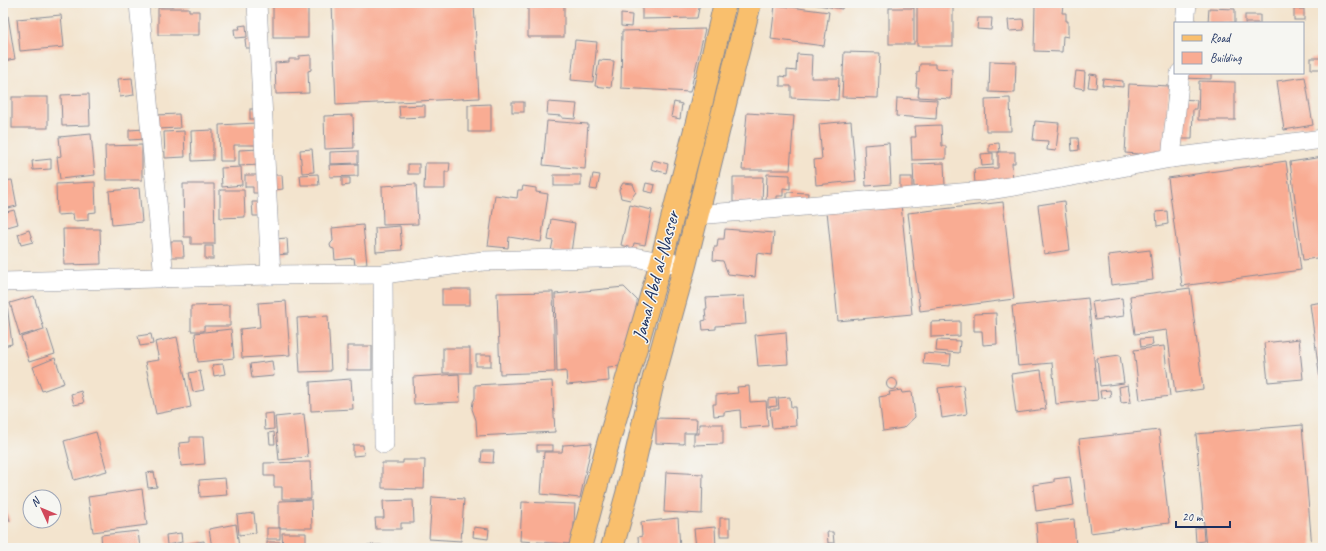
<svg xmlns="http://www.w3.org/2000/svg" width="1326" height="551" font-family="Caveat,sans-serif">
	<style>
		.building { fill: #f9ac93 }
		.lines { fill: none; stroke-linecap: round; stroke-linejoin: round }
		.minor-casing { stroke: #878a96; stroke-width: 20 }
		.major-casing { stroke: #878a96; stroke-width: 24 }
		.minor { stroke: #fff; stroke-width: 19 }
		.major { stroke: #f9bf6d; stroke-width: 22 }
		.labels { text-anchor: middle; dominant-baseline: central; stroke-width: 3; stroke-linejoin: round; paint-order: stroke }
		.street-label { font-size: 19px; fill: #1b2f5e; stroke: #f6f6f2 }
	</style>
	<rect width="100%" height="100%" fill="#f6f6f2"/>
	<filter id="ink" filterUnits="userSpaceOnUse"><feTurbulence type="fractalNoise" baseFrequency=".025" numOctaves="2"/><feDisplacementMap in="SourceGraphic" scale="8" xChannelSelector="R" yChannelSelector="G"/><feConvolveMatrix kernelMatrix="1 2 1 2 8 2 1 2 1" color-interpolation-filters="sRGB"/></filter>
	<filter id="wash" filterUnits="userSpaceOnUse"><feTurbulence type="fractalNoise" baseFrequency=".012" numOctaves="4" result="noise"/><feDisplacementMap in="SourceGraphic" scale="16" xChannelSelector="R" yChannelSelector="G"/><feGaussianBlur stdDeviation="0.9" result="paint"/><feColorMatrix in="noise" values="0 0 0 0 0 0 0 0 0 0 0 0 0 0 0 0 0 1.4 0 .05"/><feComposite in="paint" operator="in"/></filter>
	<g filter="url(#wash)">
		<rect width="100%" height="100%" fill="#f3e4ce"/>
		<g id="blocks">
			<g class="building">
				<rect x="149" y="3" width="6" height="4"/>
				<rect x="156" y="3" width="17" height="3"/>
				<path d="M174,3H190V5H175Z"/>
				<path d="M332,3H474L479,98L336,105Z"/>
				<rect x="528" y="3" width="36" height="34"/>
				<path d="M642,3H700L697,18L642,19Z"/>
				<path d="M806,3H843L842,9Z"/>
				<rect x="917" y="3" width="36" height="43"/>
				<rect x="273" y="4" width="35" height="34"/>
				<path d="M1035,4L1063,5L1062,13H1066V21H1068V37L1063,36L1062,52L1034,51Z"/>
				<path d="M775,5L829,12L824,46L771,39Z"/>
				<path d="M158,8H189V11H199V35H158Z"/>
				<rect x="889" y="8" width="25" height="36"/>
				<path d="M1209,8L1235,9V23H1208Z"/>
				<rect x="1294" y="9" width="10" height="11"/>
				<path d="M621,14L632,15L631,27L621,26Z"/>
				<path d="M61,15L64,47L20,51L17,19Z"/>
				<rect x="1245" y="15" width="15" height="8"/>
				<path d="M8,16L15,59L3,61V17Z"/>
				<path d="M978,18H992L991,30L977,29Z"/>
				<path d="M1023,19L1024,30L1009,31L1008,20Z"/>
				<path d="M246,25L247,37L235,38L234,29H240L239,26Z"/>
				<path d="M705,29L690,92L621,88L622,31Z"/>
				<path d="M254,38L255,48H246L245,39Z"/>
				<path d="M575,40L597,42L593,82L571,80Z"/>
				<path d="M844,52L880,53L878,98L842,97Z"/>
				<path d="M797,54L812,55L811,78H839L838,100L791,98V86H780V76L787,77V70L796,71Z"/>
				<path d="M311,55V70L308,71L309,93L276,94L275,63L289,62V59H299V56Z"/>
				<rect x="1311" y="58" width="12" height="11"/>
				<path d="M599,60L614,61L611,88L595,86Z"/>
				<path d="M990,61L1016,62L1015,93L989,92Z"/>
				<path d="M920,64H935V68L952,69L951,99L918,97L919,87H916L917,72H919Z"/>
				<path d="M1076,71L1085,72L1084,89L1074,87Z"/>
				<path d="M1181,73H1211V79L1181,78Z"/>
				<path d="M1090,74L1097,75L1096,88L1088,87Z"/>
				<path d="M1305,77L1313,125L1284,130L1277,81Z"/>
				<path d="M132,78L134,95L120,97L118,79Z"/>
				<path d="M1103,79L1123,81V87L1102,85Z"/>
				<path d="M1199,81L1235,82V120H1198Z"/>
				<path d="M1129,84L1169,86L1164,156L1125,153Z"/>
				<path d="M89,94L90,125L62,126L61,95Z"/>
				<rect x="12" y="97" width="36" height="31"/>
				<path d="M897,98L937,100L936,119L896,116Z"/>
				<path d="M1010,98L1011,131H986L985,99Z"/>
				<path d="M1179,99L1197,100L1196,109H1193L1192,139H1177Z"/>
				<rect x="512" y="102" width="12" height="10"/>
				<path d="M548,102L577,104L575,119L562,118V116L547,115Z"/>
				<path d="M674,102L682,104L680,119L671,117Z"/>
				<path d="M491,104V132H468V105Z"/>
				<path d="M425,105V117L400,118L399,106Z"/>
				<rect x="250" y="109" width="10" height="10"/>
				<path d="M747,113L794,116L790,170H742Z"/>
				<path d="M179,114L180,128L157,129L156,115Z"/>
				<path d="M353,115L354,148L325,149L324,116Z"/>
				<path d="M547,121L588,124L585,169L543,165Z"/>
				<path d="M851,121L856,181L816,185L814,160L822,159L819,124Z"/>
				<path d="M1035,121L1059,123L1056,151L1047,150L1048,141L1033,140Z"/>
				<path d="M256,123L257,145H234V161H220L219,125Z"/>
				<path d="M941,125L942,146H946V159L912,160L911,137H916L915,126Z"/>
				<path d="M145,129L146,139L129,140V130Z"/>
				<path d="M213,130V160L192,161L191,131Z"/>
				<path d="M184,131L185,157L165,158L164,132Z"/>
				<path d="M91,134L95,175L60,179L57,157L61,156L59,137Z"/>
				<path d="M1071,138H1078L1079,150L1072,151Z"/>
				<path d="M889,143L891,184L866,186L864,145Z"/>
				<path d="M999,143L1000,152H989V144Z"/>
				<path d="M142,145V180H106L105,146Z"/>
				<path d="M260,149V165L239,166V150Z"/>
				<path d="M312,149L314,172L302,173L300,150Z"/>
				<path d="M358,151V163L330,164V152Z"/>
				<path d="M998,152H1015V163H1012L1013,183L975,184L974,169L998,168Z"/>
				<path d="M993,153V165L982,166L981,154Z"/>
				<path d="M1323,157V257L1303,260L1290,162Z"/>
				<path d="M51,159V169L33,170L32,161Z"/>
				<path d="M653,160L668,164L666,173L651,169Z"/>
				<path d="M1286,161L1301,270L1182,286L1168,178Z"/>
				<path d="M425,163H450L449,172H445V189H424Z"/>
				<path d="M944,163L945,186L914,187L913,164Z"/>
				<path d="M358,164V176L330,177L329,165Z"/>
				<rect x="408" y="164" width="11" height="10"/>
				<path d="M241,167L242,185L222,187L221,168Z"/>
				<path d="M318,174L319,185H301L300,175Z"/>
				<path d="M593,174L600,175L597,190L590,189Z"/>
				<path d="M767,174L790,175V189L783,188V196H777V205L766,204Z"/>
				<path d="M245,175H259L263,193H253V187H245Z"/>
				<path d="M274,175H282L283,189L275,190Z"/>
				<rect x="554" y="175" width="27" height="11"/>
				<path d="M733,177H763L762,203L733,202Z"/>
				<rect x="900" y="177" width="12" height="12"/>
				<path d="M342,178H350V185L342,186Z"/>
				<path d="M12,180L17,206L3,209V181Z"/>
				<path d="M95,182L96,212L88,213V220L74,221L73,214L57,215L56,184Z"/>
				<path d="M623,183L633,184L636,192L630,200L621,198L619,190Z"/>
				<path d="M646,183L655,185L653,193L644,191Z"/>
				<path d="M183,184H214L215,244H191V237H184Z"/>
				<path d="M416,184L418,224L383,225L382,186Z"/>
				<path d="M523,186L536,188V192L548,194L541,242L509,237L508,248L488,246L495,195L517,198L518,190H522Z"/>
				<path d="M139,188L142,222L112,225L109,191Z"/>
				<path d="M220,190H244L245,217L220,218Z"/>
				<path d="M787,192L808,193L807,204H787Z"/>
				<path d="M1064,201L1070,250L1044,254L1038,205Z"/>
				<path d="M252,202H263L264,216H253Z"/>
				<path d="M1003,202L1014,299L920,311L908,213Z"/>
				<path d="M901,204L912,314L838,321L827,211Z"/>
				<path d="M630,205L652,210L645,245L634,243L633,248L621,245Z"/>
				<path d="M14,210L18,224L4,228L3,213Z"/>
				<path d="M1167,211L1168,224L1157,226L1156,212Z"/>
				<path d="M551,219L575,223L571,253L551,251L553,241L548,240Z"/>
				<path d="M363,225L367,264L355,266L354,258L335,260L334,249L331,248L330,245L331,243L333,241L332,228Z"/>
				<path d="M400,226L402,250L376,252L375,228Z"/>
				<path d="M63,229H100L101,264L64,265Z"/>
				<path d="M725,229L774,233L772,255L757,253L755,277L728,274L723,261L713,260L714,247H717L718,239H724Z"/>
				<path d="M29,230L33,242L21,245L18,234Z"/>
				<path d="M287,238L288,254L276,255L275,239Z"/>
				<path d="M171,241H183L184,257H171Z"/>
				<rect x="205" y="246" width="8" height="13"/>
				<path d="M1150,250L1153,280L1111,285L1108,255Z"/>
				<path d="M624,287L637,300L638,310L621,366L608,367L609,381L567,385L566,371L557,372L555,294Z"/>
				<path d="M1190,288L1203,389L1175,393L1167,330L1135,334L1130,296Z"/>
				<rect x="442" y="289" width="28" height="16"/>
				<path d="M553,292L555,372L500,374L497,293Z"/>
				<path d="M34,296L44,329L20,336L10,303Z"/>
				<path d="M744,296L746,324L716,326V329L703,330L702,321L706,320L705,309H707L706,298Z"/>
				<path d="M6,297L12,344L3,346V298Z"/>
				<path d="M1088,298L1098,400L1056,404L1052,363L1018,366L1012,306Z"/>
				<path d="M1122,298L1124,316L1095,320L1092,302Z"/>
				<path d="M286,301L290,355L242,358L240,329L260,327L258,303Z"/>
				<path d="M1323,302V379H1320L1310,304Z"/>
				<path d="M230,305V326H204V331H191V306Z"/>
				<path d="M996,313L997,344L983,345L982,331H974V314Z"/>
				<path d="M328,316L331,371L300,372L297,318Z"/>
				<path d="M960,321V336L931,337V322Z"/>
				<path d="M47,329L55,354L29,362L21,337Z"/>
				<path d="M231,329L234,358L198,362L195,333Z"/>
				<path d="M786,332L788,364L758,366L755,335Z"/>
				<path d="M151,334L153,344L140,346L138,336Z"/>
				<path d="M177,337L191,407L156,414L145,362L159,360L155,342Z"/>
				<path d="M1152,338L1153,345L1141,347L1140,339Z"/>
				<path d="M1299,339L1303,379L1268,382L1264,343Z"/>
				<path d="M937,340L960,341L959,353L936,351Z"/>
				<rect x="347" y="346" width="25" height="24"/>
				<path d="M1164,346L1170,396L1140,400L1134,350Z"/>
				<rect x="443" y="348" width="27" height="25"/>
				<path d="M924,353L951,355L950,366L923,364Z"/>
				<rect x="476" y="355" width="15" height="11"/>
				<path d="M1120,355L1124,383L1100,386L1097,358Z"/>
				<path d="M55,358L64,383L42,391L33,367Z"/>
				<path d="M272,361L274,376L252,378L250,364Z"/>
				<path d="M223,364L225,374L214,376L212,365Z"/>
				<path d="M1041,370L1046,409L1016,413L1011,374Z"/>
				<path d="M200,371L204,390L193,392L189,373Z"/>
				<path d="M459,374L460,402L414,404L413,377Z"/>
				<circle cx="892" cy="384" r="5.5"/>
				<path d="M351,379L353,409L311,411L310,382Z"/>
				<path d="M552,381L555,432L477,436L476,420L472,409L473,402L475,398V385Z"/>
				<path d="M963,385L967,414L942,418L938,388Z"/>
				<path d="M1128,385L1131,402L1121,403L1119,387Z"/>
				<path d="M749,386L750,402L766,401L768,426L741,428L740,410L724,412V415L714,416L713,404H716V395L738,393L737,387Z"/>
				<path d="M901,390L902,393L912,392L915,417L903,428L883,431L879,397L890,395L889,392Z"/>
				<path d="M1110,390L1111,397L1101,398L1100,391Z"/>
				<path d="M81,391L84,403L74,405L71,394Z"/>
				<path d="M790,397L791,407H795L796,426L772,428L770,409H779L778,398Z"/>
				<path d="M776,398L777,406L768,407V399Z"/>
				<path d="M273,413L274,429L265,430L264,414Z"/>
				<path d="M304,414L308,457L279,460L275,417Z"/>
				<path d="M656,418L697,419L696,433H684V444L656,443Z"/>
				<path d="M699,424H723V444L694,445V434H699Z"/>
				<path d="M1302,425L1312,548H1206L1196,434Z"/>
				<path d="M1159,430L1169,523L1090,533L1079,439Z"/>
				<path d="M96,432L107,471L74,480L64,441Z"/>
				<path d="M274,432L275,444H270L269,433Z"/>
				<path d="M190,437H203L205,464L181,466L179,443L190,442Z"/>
				<path d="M592,443L580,498L541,494L544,452H562L563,445Z"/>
				<path d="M353,445H363L364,455L353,456Z"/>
				<rect x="537" y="445" width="16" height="6"/>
				<path d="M482,451H494L493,463L481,462Z"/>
				<path d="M403,460H425L424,489L382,488V463H403Z"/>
				<path d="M310,462L311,499H282V487H274V476H264V463Z"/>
				<path d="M154,472L157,487L148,488L146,473Z"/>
				<path d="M666,472L703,474L702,514L664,512Z"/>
				<path d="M1070,477L1074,505L1036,511L1033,485L1054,482V479Z"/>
				<path d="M225,478L227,495L200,497L199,480Z"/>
				<path d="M142,489L147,525L93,532L88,497Z"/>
				<path d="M432,497L464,499L461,541L429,539Z"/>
				<path d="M3,499L10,521L3,523Z"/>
				<path d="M311,500L312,528H279V501Z"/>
				<path d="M413,500L414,523H401V529H376L375,518H384L383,501Z"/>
				<path d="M522,502L575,504L573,544L520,541Z"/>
				<path d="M254,513L256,533L239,535L237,515Z"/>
				<path d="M678,518L680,548H639L638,537L642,536L641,522Z"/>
				<rect x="720" y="518" width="10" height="18"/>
				<path d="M1074,519L1076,548H1038L1036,523Z"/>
				<path d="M236,524L239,548H212L209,529Z"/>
				<path d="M474,527L489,529L488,539L473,537Z"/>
				<path d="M715,527L716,548H696L694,529Z"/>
				<path d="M1203,527L1204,541L1196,542L1195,528Z"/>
				<rect x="267" y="528" width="13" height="11"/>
				<path d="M138,531L140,548H102L101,535Z"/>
				<path d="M827,532H833L834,543H828Z"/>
				<path d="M181,533L182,542L167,545L166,535Z"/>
				<path d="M282,533H306V548H283Z"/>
				<path d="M204,541L205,548H166V547Z"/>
				<rect x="267" y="542" width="13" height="6"/>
				<path d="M833,544V548H809V545Z"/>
				<rect x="368" y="545" width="13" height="3"/>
			</g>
		</g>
	</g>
	<g filter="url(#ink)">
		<use href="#blocks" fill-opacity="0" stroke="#878a96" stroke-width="1"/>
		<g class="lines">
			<defs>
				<g id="minor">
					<path d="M139,3L164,278"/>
					<path d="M257,3L271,275"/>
					<path d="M1185,23L1187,3"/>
					<path d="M1171,158L1180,73"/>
					<path d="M696,215L984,191L1062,178L1171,158L1323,139"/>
					<path d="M383,274L384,444"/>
					<path d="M3,282L271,275L383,274L483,261L634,257L661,262L685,265"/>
				</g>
				<g id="major">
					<path d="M580,548L605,454L661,262L697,122L725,3"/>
					<path d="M612,548L627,494L654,377L685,265L750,3"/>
				</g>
			</defs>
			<use href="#minor" class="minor-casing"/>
			<use href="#major" class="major-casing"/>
			<use href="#minor" class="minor"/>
			<use href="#major" class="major"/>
		</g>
	</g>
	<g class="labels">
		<g class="street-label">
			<text transform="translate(656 276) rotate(-75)">Jamal Abd al-Nasser</text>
		</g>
	</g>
	<rect width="1326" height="551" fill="none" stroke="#f6f6f2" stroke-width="16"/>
	<rect x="1174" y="22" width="130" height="52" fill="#f6f6f2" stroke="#9ea6b7"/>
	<rect x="1182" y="35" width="20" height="6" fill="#f9bf6d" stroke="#9ea6b7"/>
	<text x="1210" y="42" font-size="12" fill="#1b2f5e">Road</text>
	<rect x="1182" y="52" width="20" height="12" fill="#f9ac93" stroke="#9ea6b7"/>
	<text x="1210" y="62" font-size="12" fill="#1b2f5e">Building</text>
	<g transform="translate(42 509) rotate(314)"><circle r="19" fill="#f6f6f2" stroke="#9ea6b7"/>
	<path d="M0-3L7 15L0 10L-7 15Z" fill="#d1495b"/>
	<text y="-6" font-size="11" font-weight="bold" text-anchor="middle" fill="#1b2f5e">N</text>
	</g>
	<path d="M1176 521v6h54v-6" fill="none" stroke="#1b2f5e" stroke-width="2"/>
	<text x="1182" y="521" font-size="12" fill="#1b2f5e" stroke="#f6f6f2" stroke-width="3" paint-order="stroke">20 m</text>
</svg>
